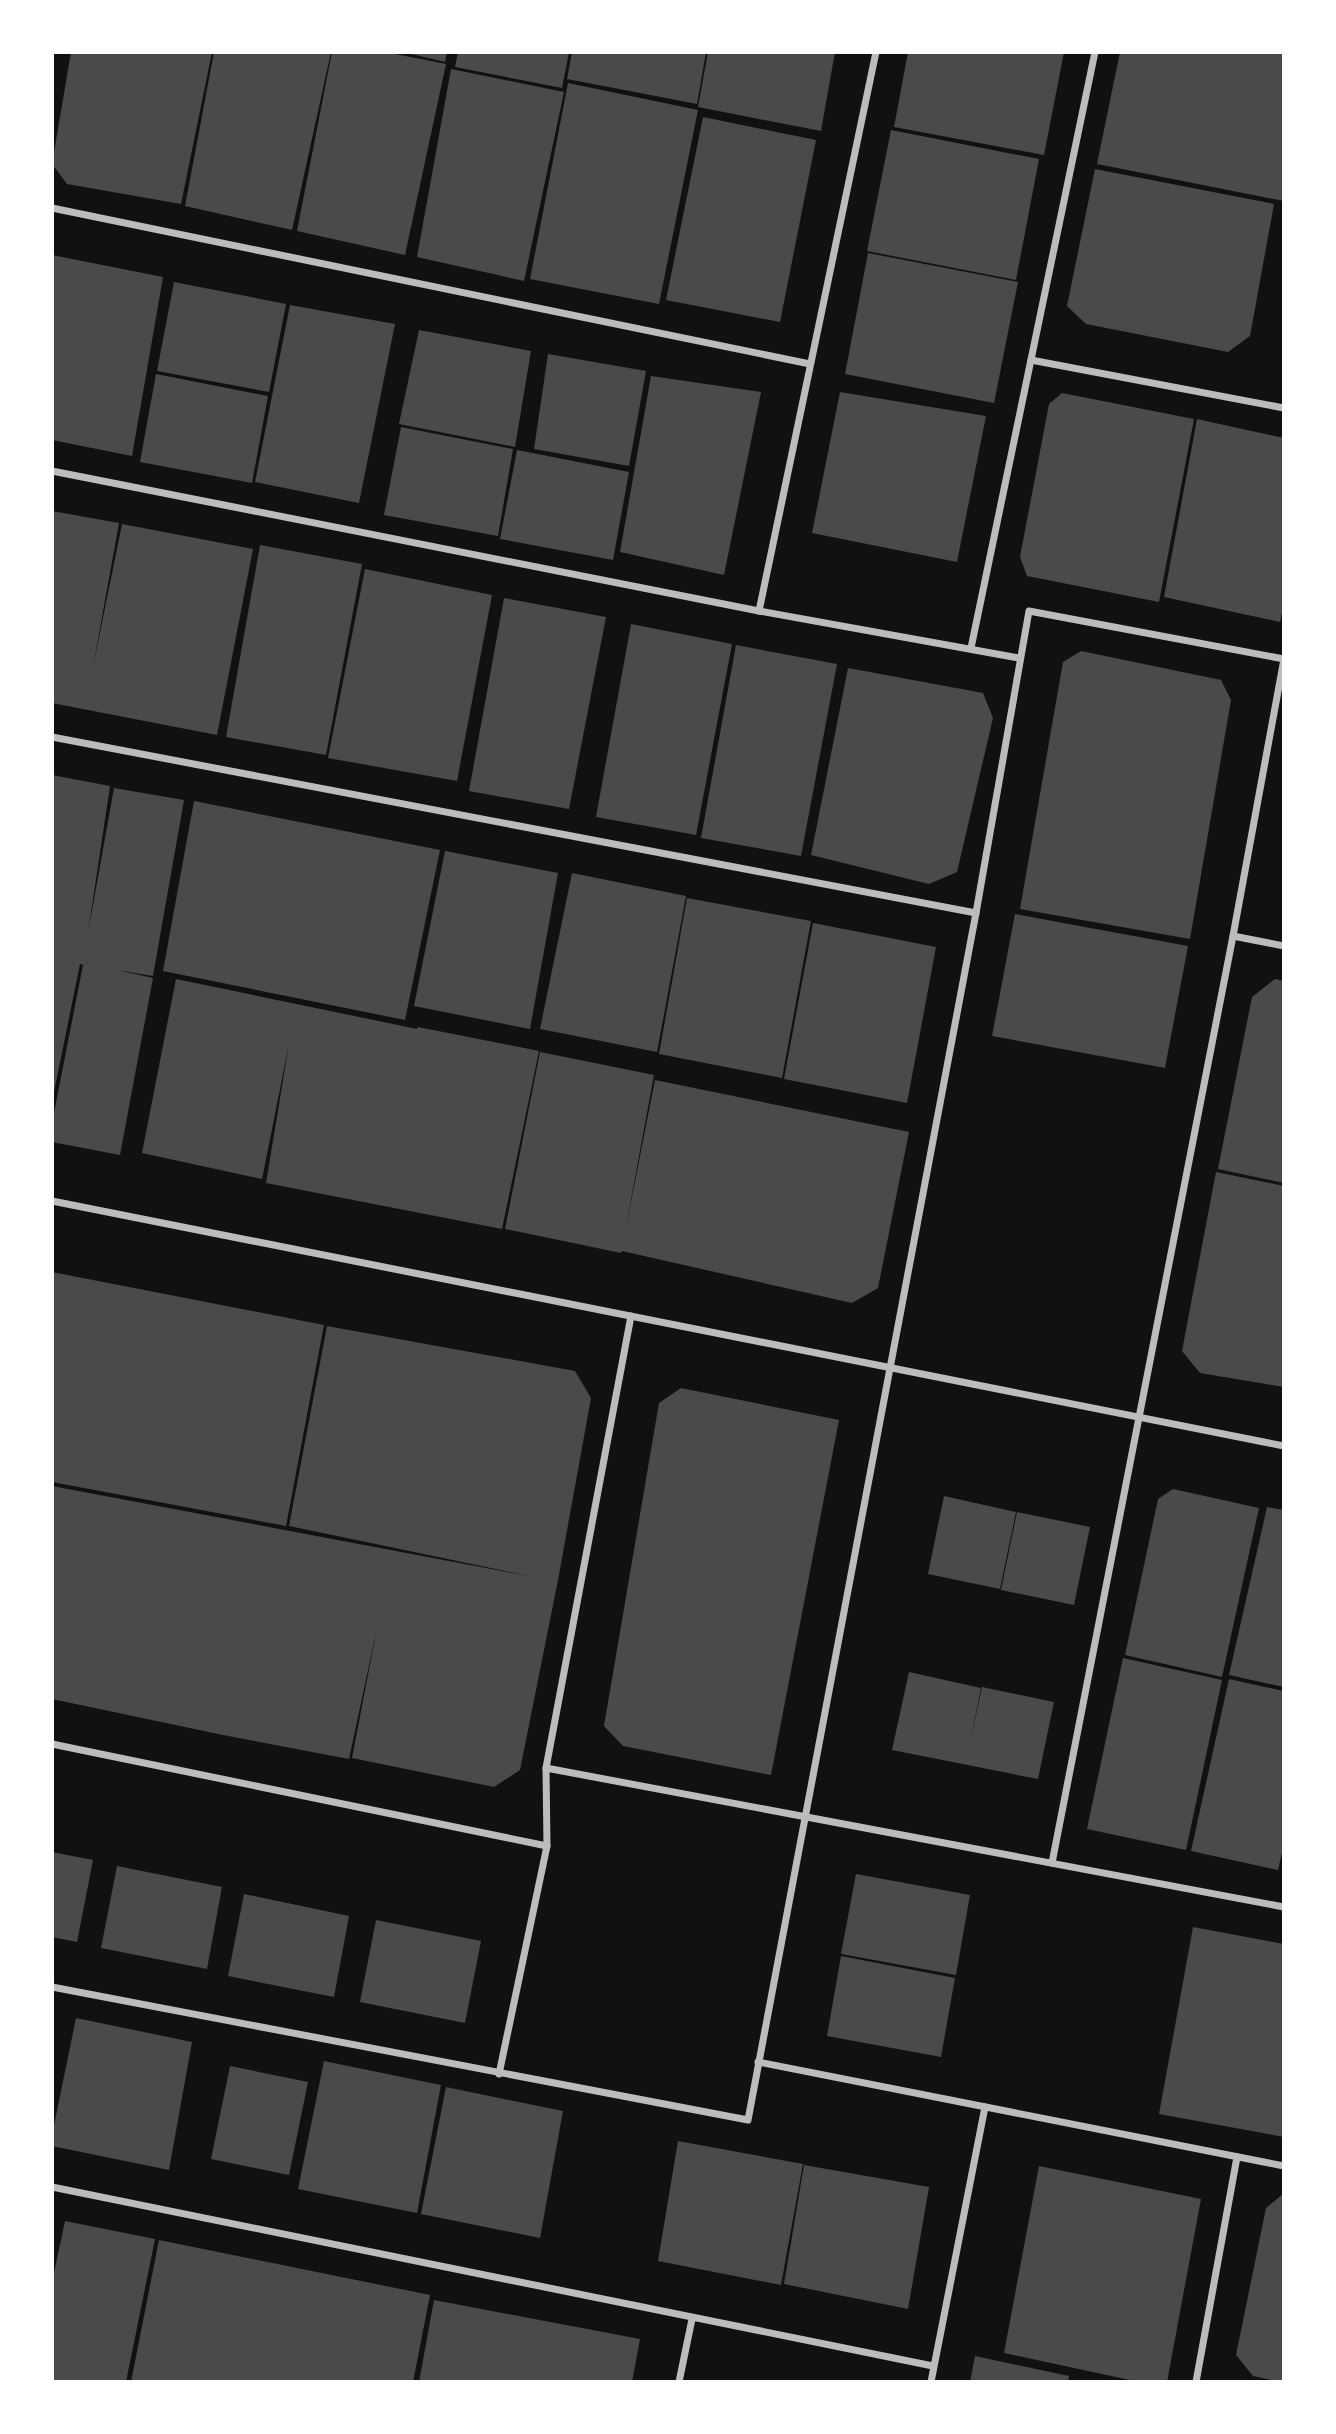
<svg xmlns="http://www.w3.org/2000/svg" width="1336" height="2434" font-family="'Roboto Condensed',sans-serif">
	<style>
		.building { fill: #4a4a4a }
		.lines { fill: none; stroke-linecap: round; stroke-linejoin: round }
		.minor { stroke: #bcbcbc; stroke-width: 7 }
	</style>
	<rect width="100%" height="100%" fill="#111"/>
	<g class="building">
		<path d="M71,52H212L181,204L67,184L52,164Z"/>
		<path d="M214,52H331L292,230L185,206Z"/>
		<path d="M332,52H385L446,64L405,255L297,231Z"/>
		<path d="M403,52H447L445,62Z"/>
		<path d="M458,52H569L562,88L455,67Z"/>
		<path d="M572,52H706L697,104L567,79Z"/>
		<path d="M708,52H835L821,131L698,107Z"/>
		<path d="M908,52H1064L1044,155L894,127Z"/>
		<path d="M1120,52H1284V201L1097,164Z"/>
		<path d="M451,69L564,92L524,281L417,257Z"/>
		<path d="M568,83L698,110L659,304L530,279Z"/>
		<path d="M703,117L816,140L780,322L666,300Z"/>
		<path d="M891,130L1039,159L1016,280L867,251Z"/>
		<path d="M1095,169L1274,204L1250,336L1228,352L1086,324L1067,306Z"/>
		<path d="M868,253L1018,282L994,403L845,374Z"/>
		<path d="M52,255L163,277L132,456L52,440Z"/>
		<path d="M174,282L286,304L269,392L157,371Z"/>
		<path d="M290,305L395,324L359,503L255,482Z"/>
		<path d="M419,330L531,351L515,447L399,424Z"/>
		<path d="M548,354L646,371L629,466L534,449Z"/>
		<path d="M156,374L268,396L252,483L140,462Z"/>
		<path d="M651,376L761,392L724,575L620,552Z"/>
		<path d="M840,392L986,416L957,562L812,533Z"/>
		<path d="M1062,393L1194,419L1159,602L1027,576L1020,557L1049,404Z"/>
		<path d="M1197,419L1284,438V602L1280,622L1164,597Z"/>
		<path d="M401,427L513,449L498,536L384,515Z"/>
		<path d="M517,450L629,472L613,560L500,539Z"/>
		<path d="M52,511L119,523L93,667L122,524L253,549L217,735L52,703Z"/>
		<path d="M260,545L362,564L326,755L226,737Z"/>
		<path d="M365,569L492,595L457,781L328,758Z"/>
		<path d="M504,598L606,617L569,809L469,791Z"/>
		<path d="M631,624L732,644L696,835L596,817Z"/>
		<path d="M736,645L837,664L801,856L701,838Z"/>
		<path d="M1081,651L1221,680L1231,700L1190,939L1020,909L1063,662Z"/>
		<path d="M848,668L983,693L993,718L957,872L929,884L811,855Z"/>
		<path d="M52,775L110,786L88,933L114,788L184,800L153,976L117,970L153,978L120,1155L52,1142V1123L83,965L80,964L52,1102Z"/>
		<path d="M194,801L440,850L405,1020L163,971Z"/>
		<path d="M445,851L558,873L530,1029L414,1006Z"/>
		<path d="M572,873L686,896L657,1052L540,1029Z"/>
		<path d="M687,898L811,921L782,1078L659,1054Z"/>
		<path d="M1015,914L1188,946L1165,1068L992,1036Z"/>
		<path d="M813,923L936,947L907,1103L784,1079Z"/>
		<path d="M176,979L417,1029L418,1027L539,1051L502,1229L266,1183L289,1044L262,1179L142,1153Z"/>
		<path d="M1275,979L1284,981V1183L1218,1169L1252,997Z"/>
		<path d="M540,1052L654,1075L625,1232L655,1080L909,1132L878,1288L852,1303L622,1251L621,1253L505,1229Z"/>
		<path d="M1216,1172L1284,1186V1387L1200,1373L1182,1351Z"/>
		<path d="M52,1272L324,1325L286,1526L52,1482Z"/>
		<path d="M327,1326L575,1371L591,1398L558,1580L520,1770L494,1787L352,1758L377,1628L349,1759L223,1735L52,1699V1486L534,1577L289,1526Z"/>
		<path d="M681,1388L839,1420L771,1775L623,1746L604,1726L659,1403Z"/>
		<path d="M1173,1489L1259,1508L1222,1677L1125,1655L1158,1499Z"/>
		<path d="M944,1496L1016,1512L1000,1589L928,1574Z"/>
		<path d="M1267,1507L1284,1510V1687L1229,1675Z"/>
		<path d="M1017,1512L1090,1527L1074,1605L1001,1590Z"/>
		<path d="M1123,1658L1222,1680L1186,1850L1087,1829Z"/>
		<path d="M909,1672L981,1688L970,1744L982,1687L1054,1702L1038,1779L892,1750Z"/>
		<path d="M1229,1679L1284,1691V1844L1278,1870L1191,1851Z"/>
		<path d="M52,1852L93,1860L77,1942L52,1937Z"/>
		<path d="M117,1866L222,1887L207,1969L101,1948Z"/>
		<path d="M856,1874L970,1895L956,1975L841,1954Z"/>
		<path d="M244,1894L349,1916L334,1997L228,1976Z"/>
		<path d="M376,1920L481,1941L465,2023L360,2002Z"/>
		<path d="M1193,1927L1284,1944V2137L1159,2114Z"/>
		<path d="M841,1956L955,1978L941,2057L827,2036Z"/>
		<path d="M76,2018L192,2042L169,2170L52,2146V2135Z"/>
		<path d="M324,2061L441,2085L417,2213L298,2189Z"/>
		<path d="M230,2066L308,2082L289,2175L211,2159Z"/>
		<path d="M446,2087L563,2111L540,2238L421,2214Z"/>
		<path d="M678,2141L803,2164L781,2285L658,2261Z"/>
		<path d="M804,2165L929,2187L908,2309L784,2284Z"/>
		<path d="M1039,2166L1201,2199L1167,2382H1139L1004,2353Z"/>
		<path d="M1284,2193V2382H1280L1253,2376L1236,2355L1266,2208Z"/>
		<path d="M65,2221L155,2239L126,2382H52V2282Z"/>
		<path d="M159,2240L430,2295L413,2382H131Z"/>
		<path d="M434,2300L640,2339L632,2382H419Z"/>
		<path d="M975,2356L1069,2376L1068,2382H970Z"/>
	</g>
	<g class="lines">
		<g class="minor">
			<path d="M52,208L810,364"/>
			<path d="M1031,360L1284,408"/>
			<path d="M52,471L759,611L1019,658"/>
			<path d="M759,611L876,52"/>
			<path d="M971,648L1095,52"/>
			<path d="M52,737L976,913"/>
			<path d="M1233,936L1284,946"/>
			<path d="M52,1201L1284,1446"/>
			<path d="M52,1744L547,1846"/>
			<path d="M546,1768L1284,1907"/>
			<path d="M52,1987L748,2120L976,913L1029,611L1284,659L1233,936L1052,1863"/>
			<path d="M758,2062L1284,2166"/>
			<path d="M499,2074L547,1846L546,1768L631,1316"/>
			<path d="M52,2187L933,2366"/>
			<path d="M679,2382L692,2319"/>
			<path d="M931,2382L985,2107"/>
			<path d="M1196,2382L1237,2157"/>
		</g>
	</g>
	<rect width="1336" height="2434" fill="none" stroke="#ffffff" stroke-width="108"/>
</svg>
